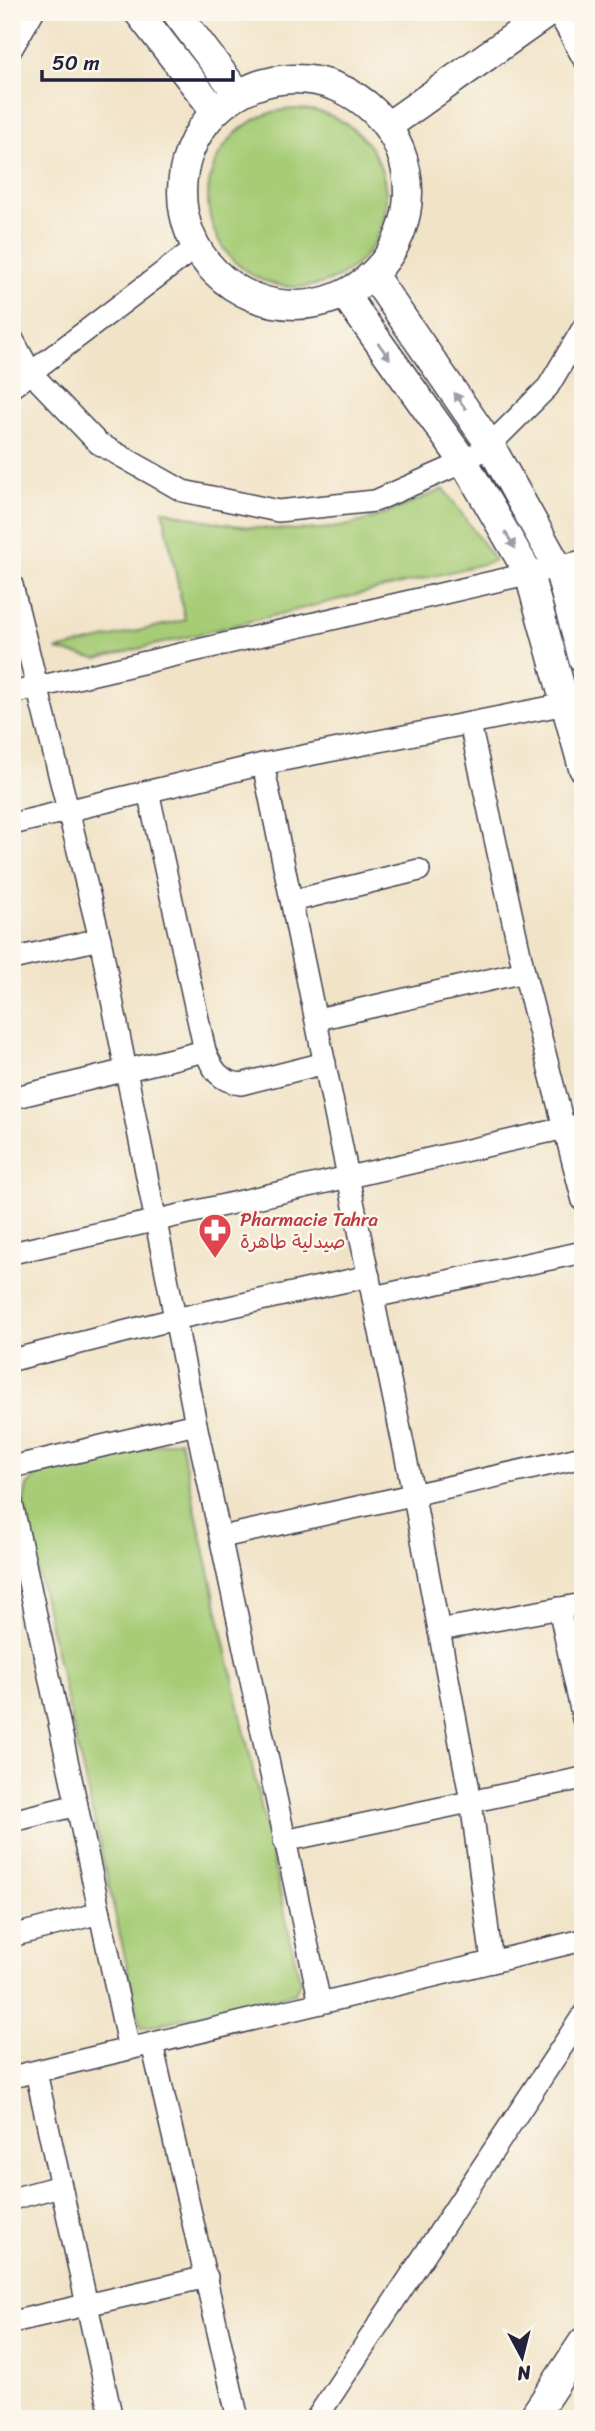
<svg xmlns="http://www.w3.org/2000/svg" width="595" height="2431" font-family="Sriracha,'Playpen Sans Arabic',sans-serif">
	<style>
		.green { fill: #a6cc76; stroke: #647758; stroke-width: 2 }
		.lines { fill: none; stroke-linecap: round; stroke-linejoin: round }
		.minor-casing { stroke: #413f50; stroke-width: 24 }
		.tertiary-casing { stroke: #413f50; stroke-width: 31 }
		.minor { stroke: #fff; stroke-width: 21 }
		.tertiary { stroke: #fff; stroke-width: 28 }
		.oneway { fill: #9c9ca7 }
		.labels { text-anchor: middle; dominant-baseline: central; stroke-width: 5; stroke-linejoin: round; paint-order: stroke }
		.health-label { font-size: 19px; fill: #be3a42; stroke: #fbf7ec; text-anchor: start }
	</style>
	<rect width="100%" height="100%" fill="#fbf7ec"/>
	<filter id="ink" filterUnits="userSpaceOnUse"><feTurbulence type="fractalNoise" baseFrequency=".0143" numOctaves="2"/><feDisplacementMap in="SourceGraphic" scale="14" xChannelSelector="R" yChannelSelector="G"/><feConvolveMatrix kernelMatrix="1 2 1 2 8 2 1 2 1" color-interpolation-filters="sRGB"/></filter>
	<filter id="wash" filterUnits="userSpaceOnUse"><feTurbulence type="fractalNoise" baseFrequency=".00686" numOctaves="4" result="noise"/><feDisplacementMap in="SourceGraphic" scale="28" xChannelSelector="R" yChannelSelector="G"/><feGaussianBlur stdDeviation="1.57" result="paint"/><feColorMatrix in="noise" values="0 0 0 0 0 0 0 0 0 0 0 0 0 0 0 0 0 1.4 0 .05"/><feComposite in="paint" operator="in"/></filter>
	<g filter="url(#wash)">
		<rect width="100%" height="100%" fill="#f1e3c7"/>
		<g class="green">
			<circle cx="297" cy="198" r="89"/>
			<path d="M444,489L495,561L97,659L56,650L185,620L163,510C218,525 275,534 333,528C371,523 409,503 444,489Z"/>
			<path d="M180,1440L300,1982L295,1993L141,2028L23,1506L27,1486L39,1473Z"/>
		</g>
	</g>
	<g filter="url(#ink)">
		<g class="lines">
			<defs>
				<g id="minor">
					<path d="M558,12L583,58"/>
					<path d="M12,48L33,12"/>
					<path d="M12,338L31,373L98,443L183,491L278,511L375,501L464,462L490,445L548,387L583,328"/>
					<path d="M12,387L195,248"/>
					<path d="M12,585L100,939L196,1424L320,2003"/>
					<path d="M12,693L583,561"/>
					<path d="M470,724L524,972L583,1201"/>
					<path d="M263,764L414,1497L471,1801L492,1962"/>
					<path d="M148,791L205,1051C213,1070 219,1081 241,1084L325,1063"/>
					<path d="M12,824L263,764L566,704"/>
					<path d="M292,901L419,870"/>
					<path d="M12,959L100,939"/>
					<path d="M318,1019L524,972"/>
					<path d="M12,1098L205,1051"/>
					<path d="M12,1253L583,1124"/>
					<path d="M373,1297L583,1252"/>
					<path d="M12,1360L175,1319L369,1276"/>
					<path d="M12,1467L196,1424"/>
					<path d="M12,1503L129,2049"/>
					<path d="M222,1537L583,1457"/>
					<path d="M559,1608L583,1719"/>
					<path d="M439,1630L583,1604"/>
					<path d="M12,1821L77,1805"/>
					<path d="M284,1841L583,1778"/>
					<path d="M12,1936L100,1913"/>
					<path d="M152,2044L238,2419"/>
					<path d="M36,2072L112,2419"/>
					<path d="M12,2077L583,1940"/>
					<path d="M12,2199L60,2186"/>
					<path d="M12,2322L207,2277"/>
					<path d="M316,2419L583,2015"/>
				</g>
				<g id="tertiary">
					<path d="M138,12L215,111"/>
					<path d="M176,12L238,94"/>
					<circle cx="295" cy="192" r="113"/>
					<path d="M388,126L549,12"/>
					<path d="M373,275L490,445L558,567L583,659"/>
					<path d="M345,295L464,462L529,574L583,768"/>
					<path d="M532,2419L583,2342"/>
				</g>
			</defs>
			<use href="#minor" class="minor-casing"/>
			<use href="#tertiary" class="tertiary-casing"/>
			<use href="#minor" class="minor"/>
			<use href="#tertiary" class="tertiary"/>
		</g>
		<defs><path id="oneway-solid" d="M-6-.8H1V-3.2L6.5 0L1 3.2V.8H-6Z" transform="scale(1.75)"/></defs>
		<g class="oneway">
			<use href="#oneway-solid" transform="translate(384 351) rotate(54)"/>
			<use href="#oneway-solid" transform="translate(460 401) rotate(-125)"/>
			<use href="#oneway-solid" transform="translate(510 540) rotate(60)"/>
		</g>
	</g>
	<defs>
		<symbol id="pharmacy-pin" viewBox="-11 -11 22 30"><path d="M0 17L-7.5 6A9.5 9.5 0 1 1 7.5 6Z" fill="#e0444e" stroke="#fbf7ec"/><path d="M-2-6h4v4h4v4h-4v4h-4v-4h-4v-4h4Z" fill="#fff"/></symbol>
	</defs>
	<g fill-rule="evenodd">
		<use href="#pharmacy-pin" x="196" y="1211" width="38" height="52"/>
	</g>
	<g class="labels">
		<g class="health-label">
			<text x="240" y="1219">Pharmacie Tahra<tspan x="240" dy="22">صيدلية طاهرة</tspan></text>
		</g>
	</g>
	<rect width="595" height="2431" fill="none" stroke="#fbf7ec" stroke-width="42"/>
	<g transform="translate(522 2357) rotate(173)" stroke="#fbf7ec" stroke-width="5" paint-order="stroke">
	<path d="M0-5L12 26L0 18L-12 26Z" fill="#22223b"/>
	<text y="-10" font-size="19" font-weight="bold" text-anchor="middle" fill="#22223b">N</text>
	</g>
	<path d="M42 70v10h191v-10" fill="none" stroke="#22223b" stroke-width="3.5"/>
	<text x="52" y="70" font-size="21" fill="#22223b" stroke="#fbf7ec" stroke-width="5" paint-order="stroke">50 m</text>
</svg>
